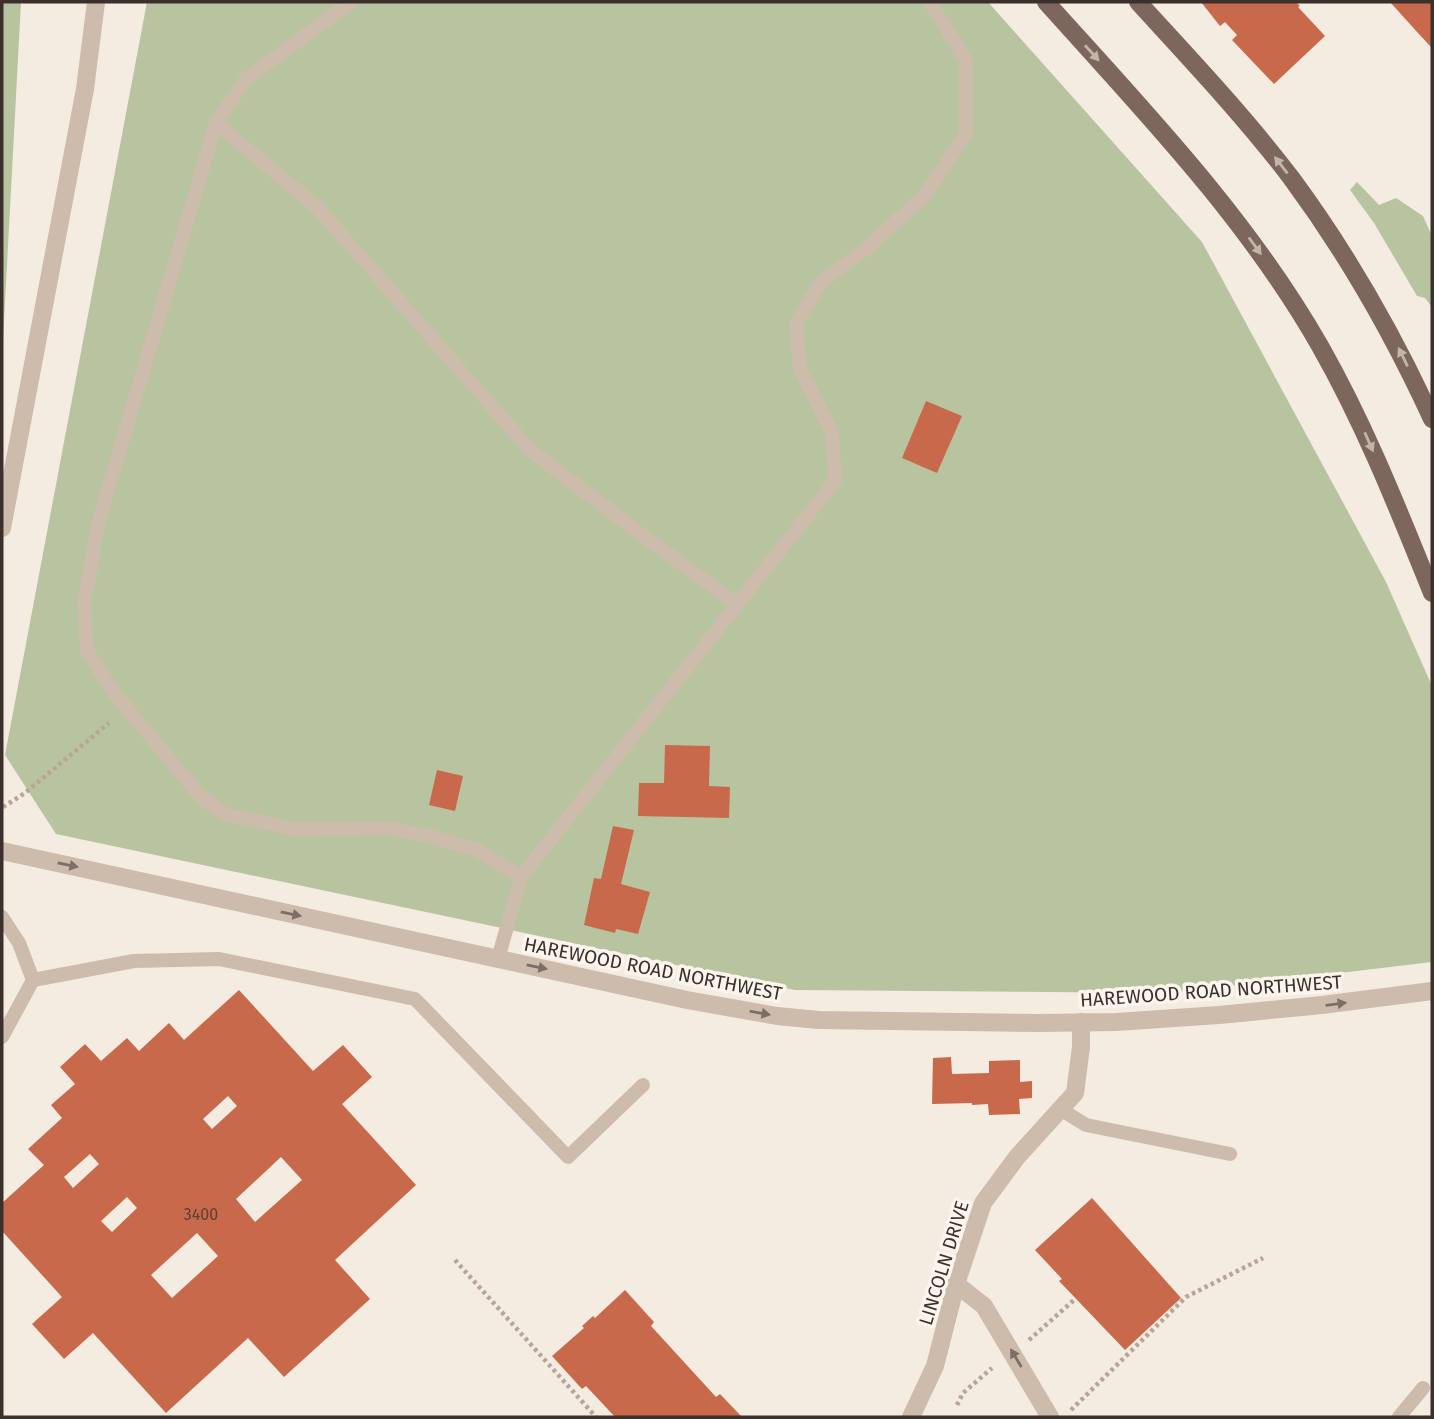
<svg xmlns="http://www.w3.org/2000/svg" width="1434" height="1419" font-family="'Fira Sans',sans-serif">
	<style>
		.green { fill: #b8c4a0 }
		.building { fill: #c8694b; fill-rule: evenodd }
		.lines { fill: none; stroke-linecap: round; stroke-linejoin: round }
		.path { stroke: #b9a596; stroke-width: 4.5; stroke-dasharray: 3.5 3.5; stroke-linecap: butt }
		.service { stroke: #cdbbac; stroke-width: 14 }
		.minor { stroke: #cdbbac; stroke-width: 18 }
		.tertiary { stroke: #cdbbac; stroke-width: 18 }
		.primary { stroke: #7d675c; stroke-width: 18 }
		.oneway { fill: #c2b5ac }
		.oneway2 { fill: #7d6f65 }
		.labels { text-anchor: middle; dominant-baseline: central; stroke-width: 7; stroke-linejoin: round; paint-order: stroke }
		.number-label { font-size: 16px; fill: #5e3e33 }
		.street-label { font-size: 19px; fill: #3b302b; stroke: #fbf5ee }
	</style>
	<rect width="100%" height="100%" fill="#f4ebe1"/>
	<g class="green">
		<path d="M2,2H21L2,359Z"/>
		<path d="M147,2H988L1202,242L1386,582L1432,686V962L1170,993L795,990L56,834L5,755Z"/>
		<path d="M1357,182L1379,205L1396,198L1423,216L1432,236V307L1425,298L1417,296L1374,223L1350,190Z"/>
	</g>
	<g class="building">
		<path d="M1201,2H1296L1300,6L1298,7L1325,36L1274,84L1232,40L1237,35L1225,22L1220,26Z"/>
		<path d="M1390,2H1432V48L1418,33Z"/>
		<path d="M926,401L962,416L937,473L902,458Z"/>
		<path d="M665,745L710,746L709,786L730,787L729,818L638,816L639,783H664Z"/>
		<path d="M437,770L463,776L455,811L429,805Z"/>
		<path d="M613,826L634,830L621,884L650,892L638,934L616,929L615,933L584,925L594,878L601,879Z"/>
		<path d="M239,990L313,1071L343,1045L372,1077L342,1104L416,1185L335,1260L370,1299L284,1377L248,1338L166,1413L93,1333L64,1359L32,1324L62,1297L2,1231V1203L44,1165L28,1149L62,1118L51,1105L75,1084L60,1067L85,1044L101,1061L127,1038L139,1051L169,1023L184,1040ZM228,1096L237,1106L212,1129L203,1119ZM90,1154L99,1164L73,1188L64,1177ZM281,1157L302,1180L255,1222L236,1199ZM127,1197L137,1208L112,1232L101,1221ZM197,1233L218,1256L172,1298L151,1275Z"/>
		<path d="M951,1057L952,1074L989,1073V1061L1020,1060V1082L1032,1081V1098L1019,1099L1020,1114L989,1115L988,1104L972,1105V1103L932,1104L933,1058Z"/>
		<path d="M1092,1198L1181,1298L1125,1350L1059,1281L1062,1279L1035,1250Z"/>
		<path d="M625,1290L654,1322L651,1326L716,1397L720,1394L742,1417H615L586,1386L582,1389L552,1356L584,1328L582,1326L593,1316L595,1318Z"/>
	</g>
	<g class="lines">
		<g class="path">
			<path d="M3,807L25,793L109,723"/>
			<path d="M455,1260L596,1417"/>
			<path d="M1029,1340L1074,1300"/>
			<path d="M957,1405L963,1393L992,1368"/>
			<path d="M1071,1410L1186,1297L1263,1258"/>
		</g>
		<g class="service">
			<path d="M351,2L246,79L216,123L98,524L84,605L87,651L115,694L201,797L225,814L297,830L387,828L430,836L477,850L521,877"/>
			<path d="M216,123L318,208L530,450L646,538L737,604"/>
			<path d="M2,917L19,943L33,980L2,1037"/>
			<path d="M498,959L521,877L835,481L832,433L800,369L796,324L820,283L867,248L925,195L966,133V61L930,2"/>
			<path d="M33,980L134,961L219,959L415,999L568,1157L643,1085"/>
			<path d="M1060,1109L1086,1125L1230,1154"/>
			<path d="M1399,1417L1423,1388"/>
		</g>
		<g class="minor">
			<path d="M956,1284L984,1306L1050,1417"/>
			<path d="M911,1417L935,1366L956,1284L983,1203L1017,1157L1075,1093L1081,1047V1022"/>
		</g>
		<g class="tertiary">
			<path d="M2,528L85,89L96,2"/>
			<path d="M2,851L687,1000L777,1016L819,1020L1037,1023L1116,1022L1219,1015L1322,1005L1432,991"/>
		</g>
		<g class="primary">
			<path d="M1046,2C1144,111 1247,218 1320,346C1365,425 1398,509 1432,593"/>
			<path d="M1138,2C1191,60 1245,117 1292,179C1348,255 1393,334 1432,419"/>
		</g>
	</g>
	<defs><path id="oneway-solid" d="M-6-.8H1V-3.2L6.5 0L1 3.2V.8H-6Z" transform="scale(1.75)"/></defs>
	<g class="oneway">
		<use href="#oneway-solid" transform="translate(1092 53) rotate(48)"/>
		<use href="#oneway-solid" transform="translate(1281 165) rotate(-128)"/>
		<use href="#oneway-solid" transform="translate(1255 246) rotate(54)"/>
		<use href="#oneway-solid" transform="translate(1403 357) rotate(-116)"/>
		<use href="#oneway-solid" transform="translate(1369 442) rotate(66)"/>
	</g>
	<g class="oneway2">
		<use href="#oneway-solid" transform="translate(68 865) rotate(12)"/>
		<use href="#oneway-solid" transform="translate(291 914) rotate(12)"/>
		<use href="#oneway-solid" transform="translate(537 967) rotate(12)"/>
		<use href="#oneway-solid" transform="translate(1336 1004) rotate(-7)"/>
		<use href="#oneway-solid" transform="translate(760 1013) rotate(10)"/>
		<use href="#oneway-solid" transform="translate(1016 1358) rotate(-121)"/>
	</g>
	<g class="labels">
		<g class="number-label">
			<text x="201" y="1214">3400</text>
		</g>
		<g class="street-label">
			<text transform="translate(653 969) rotate(11)">HAREWOOD ROAD NORTHWEST</text>
			<text transform="translate(1211 991) rotate(-4)">HAREWOOD ROAD NORTHWEST</text>
			<text transform="translate(944 1263) rotate(-73)">LINCOLN DRIVE</text>
		</g>
	</g>
	<rect width="1434" height="1419" fill="none" stroke="#3b302b" stroke-width="7"/>
</svg>
